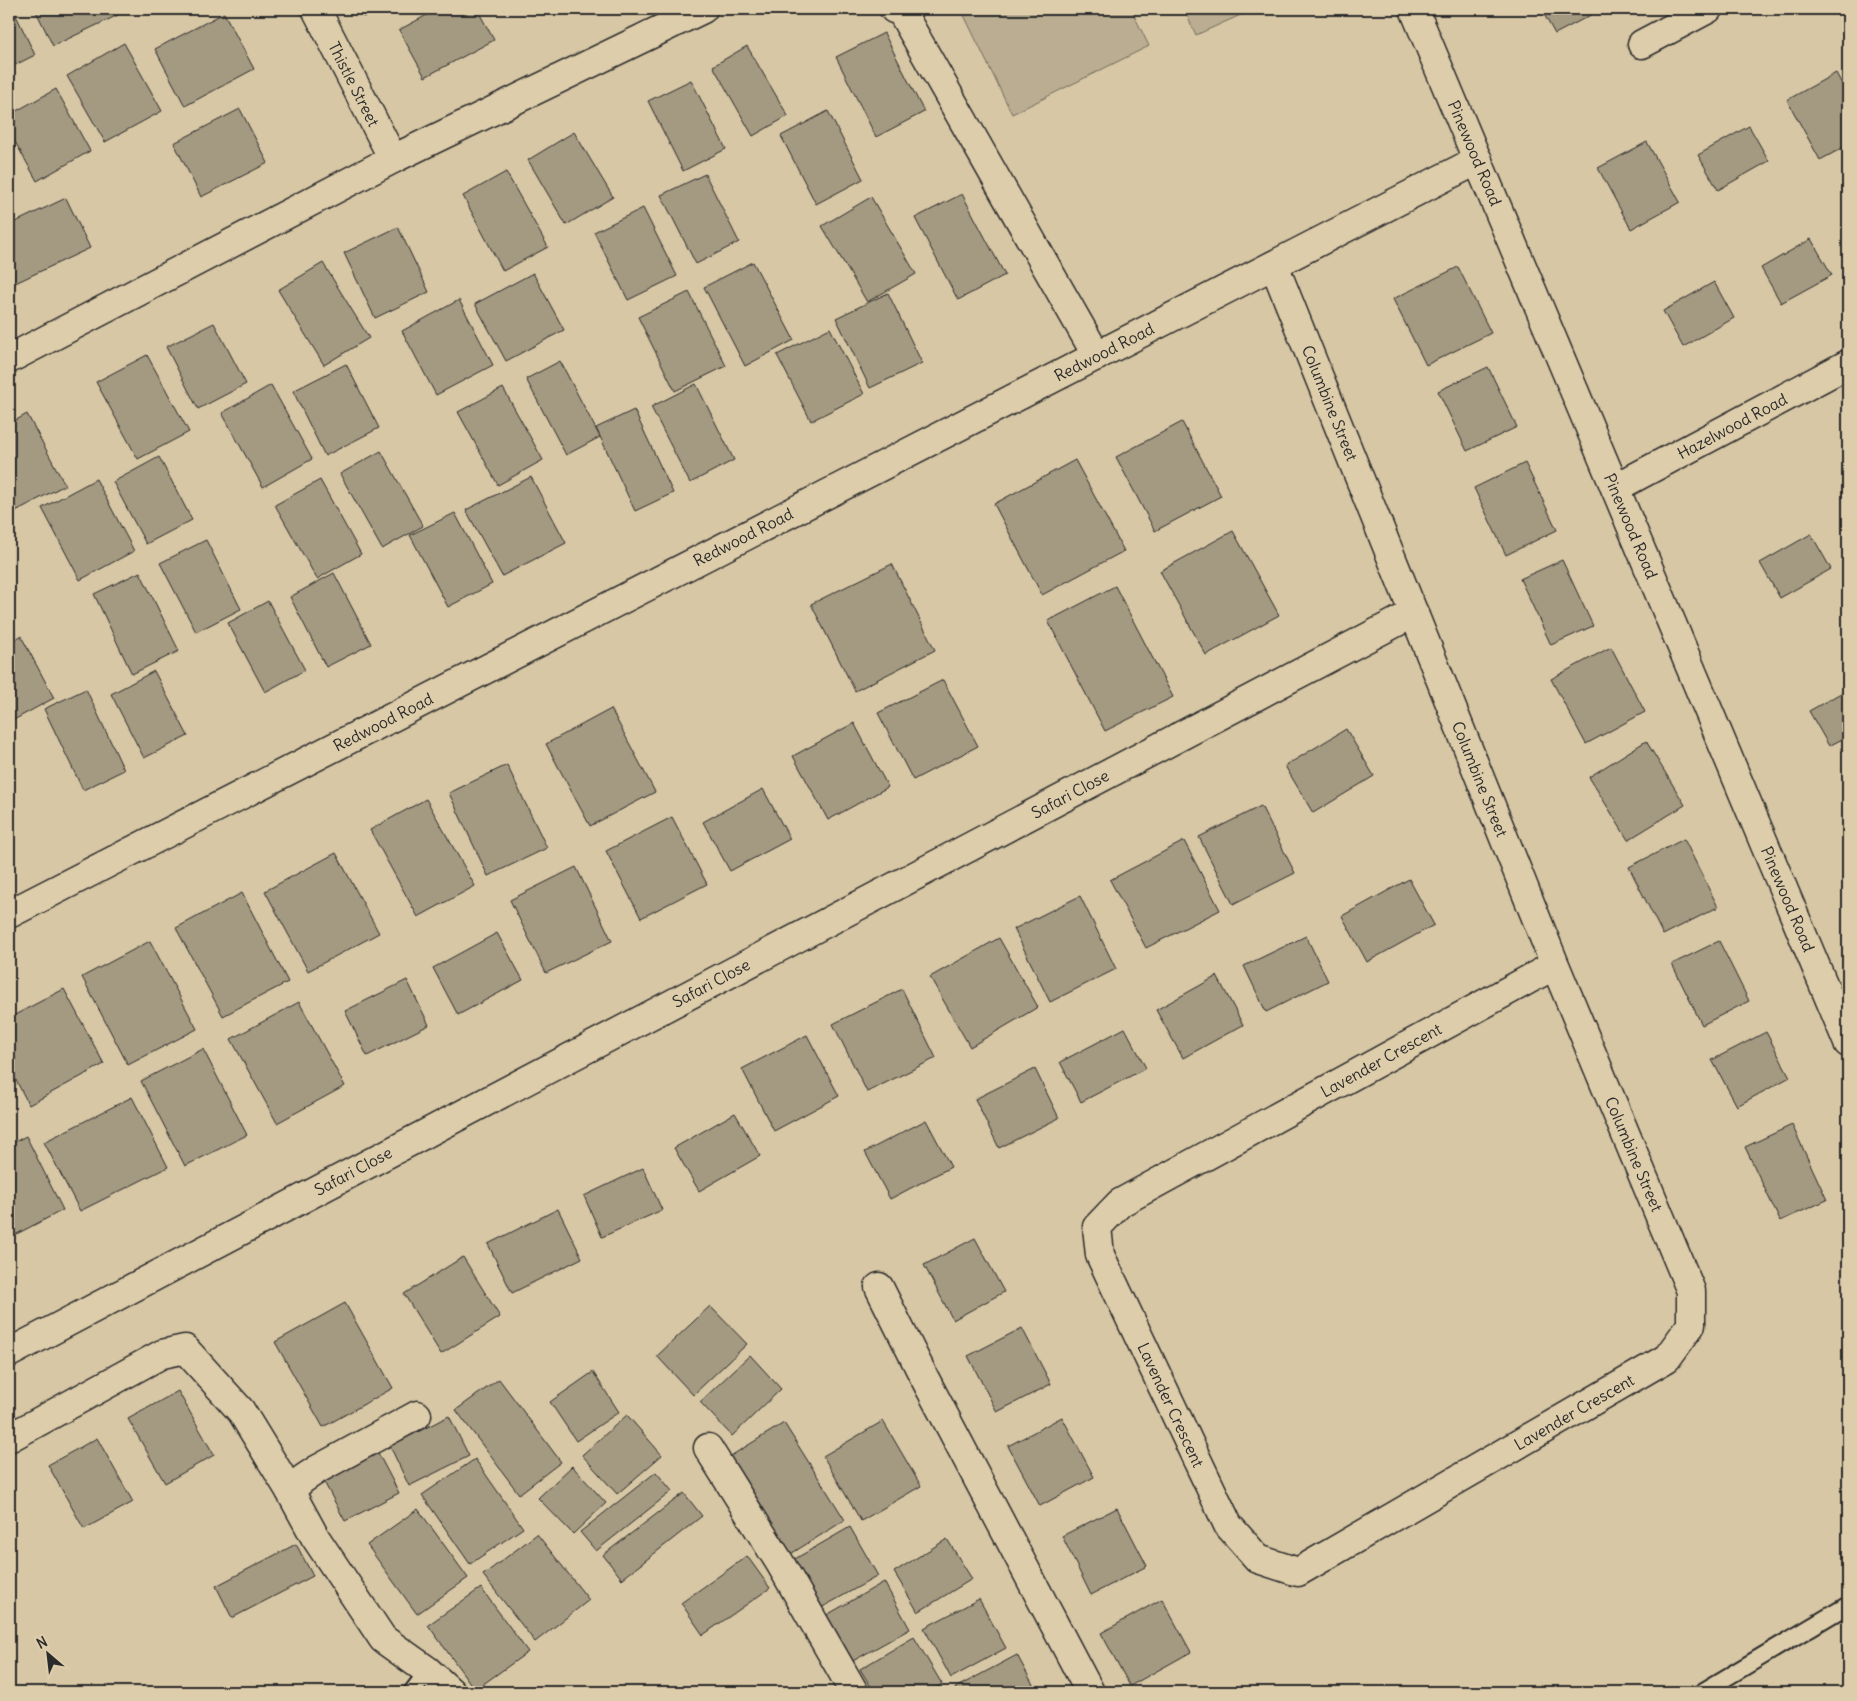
<svg xmlns="http://www.w3.org/2000/svg" width="1857" height="1701" font-family="Delius,sans-serif">
	<style>
		.green { fill: #baad91; stroke: #726c5e }
		.building { fill: #a49981; stroke: #2b2b2b }
		.lines { fill: none; stroke-linecap: round; stroke-linejoin: round }
		.lane-casing { stroke: #2b2b2b; stroke-width: 20 }
		.street-casing { stroke: #2b2b2b; stroke-width: 31 }
		.lane { stroke: #decdaa; stroke-width: 16 }
		.street { stroke: #decdaa; stroke-width: 28 }
		.labels { text-anchor: middle; dominant-baseline: central; stroke-width: 5; stroke-linejoin: round; paint-order: stroke }
		.street-label { font-size: 16px; fill: #2b2b2b; stroke: #decdaa }
	</style>
	<rect width="100%" height="100%" fill="#d7c7a5"/>
	<filter id="ink" filterUnits="userSpaceOnUse"><feTurbulence type="fractalNoise" baseFrequency=".02" numOctaves="2"/><feDisplacementMap in="SourceGraphic" scale="10" xChannelSelector="R" yChannelSelector="G"/><feConvolveMatrix kernelMatrix="1 2 1 2 8 2 1 2 1" color-interpolation-filters="sRGB"/></filter>
	<g filter="url(#ink)">
		<g class="green">
			<path d="M961,9H1131L1149,46L1012,114Z"/>
			<path d="M1184,9H1254L1196,35Z"/>
		</g>
		<g class="building">
			<path d="M9,9H13L35,55L9,68Z"/>
			<path d="M35,9H115L118,15L53,46Z"/>
			<path d="M359,9H380L363,17Z"/>
			<path d="M438,9H477L494,40L425,77L399,30Z"/>
			<path d="M1541,9H1602L1555,34Z"/>
			<path d="M224,13L254,69L185,106L155,49Z"/>
			<path d="M884,33L924,112L876,137L836,57Z"/>
			<path d="M124,43L162,111L105,142L67,76Z"/>
			<path d="M747,46L788,116L753,136L713,66Z"/>
			<path d="M1836,73L1848,95V145L1820,160L1787,100Z"/>
			<path d="M691,80L726,149L683,171L648,101Z"/>
			<path d="M56,89L90,151L37,181L9,131V115Z"/>
			<path d="M240,109L268,163L201,197L174,143Z"/>
			<path d="M828,111L863,179L816,204L781,136Z"/>
			<path d="M1749,126L1769,161L1718,190L1698,155Z"/>
			<path d="M574,132L613,197L566,225L528,160Z"/>
			<path d="M1647,142L1680,202L1631,229L1598,168Z"/>
			<path d="M506,172L548,247L503,271L463,196Z"/>
			<path d="M705,174L739,242L696,264L661,195Z"/>
			<path d="M962,194L1005,275L958,300L915,218Z"/>
			<path d="M871,197L916,274L867,302L822,226Z"/>
			<path d="M66,198L90,248L9,286V225Z"/>
			<path d="M643,208L677,276L628,300L594,232Z"/>
			<path d="M398,227L429,292L375,318L344,253Z"/>
			<path d="M1811,239L1832,275L1781,303L1761,268Z"/>
			<path d="M753,262L794,340L745,366L704,287Z"/>
			<path d="M323,263L369,338L324,365L278,290Z"/>
			<path d="M1458,267L1491,333L1426,365L1393,299Z"/>
			<path d="M533,273L564,330L506,361L475,304Z"/>
			<path d="M1714,282L1734,318L1683,347L1663,311Z"/>
			<path d="M689,292L726,366L675,391L638,317Z"/>
			<path d="M888,293L922,363L870,388L836,318Z"/>
			<path d="M459,300L493,365L436,395L402,331Z"/>
			<path d="M214,323L246,384L198,409L166,347Z"/>
			<path d="M830,328L864,394L811,421L777,355Z"/>
			<path d="M147,355L189,432L138,459L96,382Z"/>
			<path d="M560,361L600,437L566,455L526,379Z"/>
			<path d="M346,364L379,428L325,456L293,391Z"/>
			<path d="M1488,367L1517,427L1467,451L1438,391Z"/>
			<path d="M696,384L734,460L690,483L651,407Z"/>
			<path d="M271,385L312,459L263,487L222,413Z"/>
			<path d="M503,388L543,460L498,485L458,412Z"/>
			<path d="M634,410L673,493L635,511L596,428Z"/>
			<path d="M27,414L65,485L12,513L9,507V424Z"/>
			<path d="M1182,422L1221,496L1155,531L1116,457Z"/>
			<path d="M381,451L423,526L382,549L340,474Z"/>
			<path d="M159,457L192,520L146,544L113,482Z"/>
			<path d="M1075,460L1124,551L1042,595L994,504Z"/>
			<path d="M1525,463L1557,530L1506,555L1474,488Z"/>
			<path d="M531,477L566,543L502,576L466,510Z"/>
			<path d="M96,479L134,551L80,580L42,508Z"/>
			<path d="M320,480L361,554L317,579L275,505Z"/>
			<path d="M455,513L492,584L448,607L410,535Z"/>
			<path d="M1233,531L1279,615L1206,655L1160,571Z"/>
			<path d="M1811,534L1831,569L1780,598L1760,563Z"/>
			<path d="M206,540L241,609L196,632L160,563Z"/>
			<path d="M1562,560L1593,626L1551,645L1520,579Z"/>
			<path d="M892,564L935,650L855,691L811,604Z"/>
			<path d="M140,572L179,651L132,674L94,594Z"/>
			<path d="M334,573L371,644L326,667L290,597Z"/>
			<path d="M1115,586L1173,697L1105,731L1048,621Z"/>
			<path d="M268,601L305,670L265,692L228,623Z"/>
			<path d="M21,636L54,698L10,722L9,642Z"/>
			<path d="M1611,647L1645,712L1586,744L1551,679Z"/>
			<path d="M154,671L188,736L144,758L111,694Z"/>
			<path d="M943,680L978,746L913,780L878,713Z"/>
			<path d="M86,689L124,770L83,790L44,709Z"/>
			<path d="M1848,689V736L1829,746L1809,711Z"/>
			<path d="M611,709L655,792L590,826L546,744Z"/>
			<path d="M854,723L888,787L828,820L793,756Z"/>
			<path d="M1346,729L1374,776L1313,813L1285,766Z"/>
			<path d="M1646,741L1685,805L1628,840L1589,777Z"/>
			<path d="M507,765L547,848L488,876L449,793Z"/>
			<path d="M763,789L790,839L730,871L703,822Z"/>
			<path d="M426,799L475,886L418,917L370,830Z"/>
			<path d="M1261,806L1295,873L1233,904L1199,837Z"/>
			<path d="M672,817L707,884L641,918L606,851Z"/>
			<path d="M1684,839L1718,907L1663,935L1629,867Z"/>
			<path d="M1184,841L1220,910L1146,948L1110,880Z"/>
			<path d="M336,853L379,933L308,971L265,891Z"/>
			<path d="M576,867L612,941L546,973L510,900Z"/>
			<path d="M1409,879L1434,925L1367,962L1342,916Z"/>
			<path d="M242,893L288,982L223,1016L176,928Z"/>
			<path d="M1080,896L1116,969L1050,1002L1014,929Z"/>
			<path d="M497,933L523,980L458,1015L433,968Z"/>
			<path d="M1306,936L1328,981L1266,1012L1244,966Z"/>
			<path d="M999,938L1038,1007L970,1047L930,977Z"/>
			<path d="M150,941L197,1029L128,1065L82,977Z"/>
			<path d="M1719,941L1749,1001L1702,1025L1672,964Z"/>
			<path d="M1217,976L1243,1025L1183,1058L1156,1010Z"/>
			<path d="M407,980L429,1025L367,1056L345,1011Z"/>
			<path d="M64,989L104,1064L29,1105L9,1067V1018Z"/>
			<path d="M902,989L936,1058L867,1092L833,1024Z"/>
			<path d="M299,1002L345,1086L277,1123L231,1039Z"/>
			<path d="M1125,1028L1146,1068L1081,1102L1060,1062Z"/>
			<path d="M1766,1032L1790,1077L1737,1106L1712,1060Z"/>
			<path d="M807,1035L839,1096L774,1131L742,1069Z"/>
			<path d="M203,1049L247,1135L185,1166L141,1081Z"/>
			<path d="M1035,1069L1059,1118L999,1148L975,1099Z"/>
			<path d="M132,1097L168,1167L80,1211L44,1142Z"/>
			<path d="M735,1113L760,1156L699,1191L674,1148Z"/>
			<path d="M926,1120L951,1167L890,1199L865,1152Z"/>
			<path d="M1792,1125L1827,1200L1780,1221L1745,1147Z"/>
			<path d="M26,1136L63,1210L9,1238V1145Z"/>
			<path d="M643,1168L662,1210L602,1237L584,1196Z"/>
			<path d="M558,1209L582,1258L512,1293L488,1244Z"/>
			<path d="M975,1238L1004,1292L953,1320L924,1265Z"/>
			<path d="M463,1257L500,1317L441,1354L404,1294Z"/>
			<path d="M345,1303L393,1388L323,1427L275,1342Z"/>
			<path d="M710,1306L747,1344L693,1395L657,1356Z"/>
			<path d="M1022,1328L1051,1384L997,1412L968,1356Z"/>
			<path d="M750,1355L781,1389L732,1436L700,1402Z"/>
			<path d="M593,1372L619,1412L576,1441L550,1402Z"/>
			<path d="M499,1379L561,1462L519,1494L456,1410Z"/>
			<path d="M178,1391L214,1455L165,1483L128,1419Z"/>
			<path d="M627,1415L662,1455L617,1494L582,1455Z"/>
			<path d="M449,1416L469,1456L409,1486L390,1446Z"/>
			<path d="M1062,1417L1094,1477L1040,1506L1008,1446Z"/>
			<path d="M883,1421L921,1486L861,1521L823,1456Z"/>
			<path d="M784,1423L845,1520L789,1555L729,1457Z"/>
			<path d="M97,1438L133,1502L84,1529L48,1465Z"/>
			<path d="M378,1453L399,1493L345,1521L324,1482Z"/>
			<path d="M475,1459L523,1528L470,1564L422,1495Z"/>
			<path d="M572,1466L606,1503L573,1534L538,1498Z"/>
			<path d="M656,1472L672,1491L596,1551L580,1532Z"/>
			<path d="M684,1493L702,1516L622,1579L603,1555Z"/>
			<path d="M1117,1508L1147,1566L1091,1595L1062,1536Z"/>
			<path d="M418,1509L468,1578L417,1614L367,1545Z"/>
			<path d="M850,1527L878,1576L821,1608L793,1560Z"/>
			<path d="M537,1534L589,1600L535,1642L483,1575Z"/>
			<path d="M947,1539L972,1579L918,1612L894,1572Z"/>
			<path d="M296,1544L313,1576L232,1618L216,1586Z"/>
			<path d="M747,1556L770,1588L703,1635L681,1603Z"/>
			<path d="M884,1582L910,1629L851,1662L825,1616Z"/>
			<path d="M481,1588L528,1652L475,1690L428,1625Z"/>
			<path d="M979,1599L1006,1648L951,1678L924,1628Z"/>
			<path d="M1162,1599L1191,1652L1130,1686L1101,1633Z"/>
			<path d="M914,1637L942,1684L928,1692H874L860,1669Z"/>
			<path d="M1017,1655L1037,1692H957L955,1688Z"/>
		</g>
		<g class="lines">
			<defs>
				<g id="lane">
					<path d="M412,1692L428,1671"/>
					<path d="M1702,1692L1848,1605"/>
				</g>
				<g id="street">
					<path d="M316,9L393,159"/>
					<path d="M894,9L901,11L1097,356"/>
					<path d="M1414,9L1848,1043"/>
					<path d="M1642,44L1708,9"/>
					<path d="M1274,265L1555,965L1691,1291V1325L1667,1358L1298,1572L1258,1559L1228,1525L1100,1255L1097,1227L1120,1203L1555,965"/>
					<path d="M9,359L393,159L703,9"/>
					<path d="M1615,488L1848,364"/>
					<path d="M9,914L1478,160"/>
					<path d="M879,1287L924,1377L1090,1692"/>
					<path d="M9,1353L1414,613"/>
					<path d="M417,1415L318,1469L303,1479L290,1491L315,1537L383,1639L428,1671L451,1692"/>
					<path d="M9,1438L162,1354L185,1349L241,1411L290,1491"/>
					<path d="M708,1448L780,1563L854,1692"/>
				</g>
			</defs>
			<use href="#lane" class="lane-casing"/>
			<use href="#street" class="street-casing"/>
			<use href="#lane" class="lane"/>
			<use href="#street" class="street"/>
		</g>
	</g>
	<g class="labels">
		<g class="street-label">
			<text transform="translate(354 84) rotate(63)">Thistle Street</text>
			<text transform="translate(1475 153) rotate(67)">Pinewood Road</text>
			<text transform="translate(1104 352) rotate(-27)">Redwood Road</text>
			<text transform="translate(1330 403) rotate(68)">Columbine Street</text>
			<text transform="translate(1732 426) rotate(-28)">Hazelwood Road</text>
			<text transform="translate(1631 526) rotate(67)">Pinewood Road</text>
			<text transform="translate(743 537) rotate(-27)">Redwood Road</text>
			<text transform="translate(383 722) rotate(-27)">Redwood Road</text>
			<text transform="translate(1480 779) rotate(68)">Columbine Street</text>
			<text transform="translate(1070 794) rotate(-28)">Safari Close</text>
			<text transform="translate(1788 899) rotate(67)">Pinewood Road</text>
			<text transform="translate(711 983) rotate(-28)">Safari Close</text>
			<text transform="translate(1381 1060) rotate(-29)">Lavender Crescent</text>
			<text transform="translate(1634 1154) rotate(67)">Columbine Street</text>
			<text transform="translate(353 1171) rotate(-28)">Safari Close</text>
			<text transform="translate(1171 1405) rotate(65)">Lavender Crescent</text>
			<text transform="translate(1574 1412) rotate(-30)">Lavender Crescent</text>
		</g>
	</g>
	<rect width="1857" height="1701" fill="none" stroke="#decdaa" stroke-width="30"/>
	<rect x="15" y="15" width="1827" height="1671" fill="none" stroke="#2b2b2b" stroke-width="2" filter="url(#ink)"/>
	<g transform="translate(48 1654) rotate(332)" stroke="#decdaa" stroke-width="4" paint-order="stroke">
	<path d="M0-4L9 19L0 12L-9 19Z" fill="#2b2b2b"/>
	<text y="-8" font-size="14" font-weight="bold" text-anchor="middle" fill="#2b2b2b">N</text>
	</g>
</svg>
